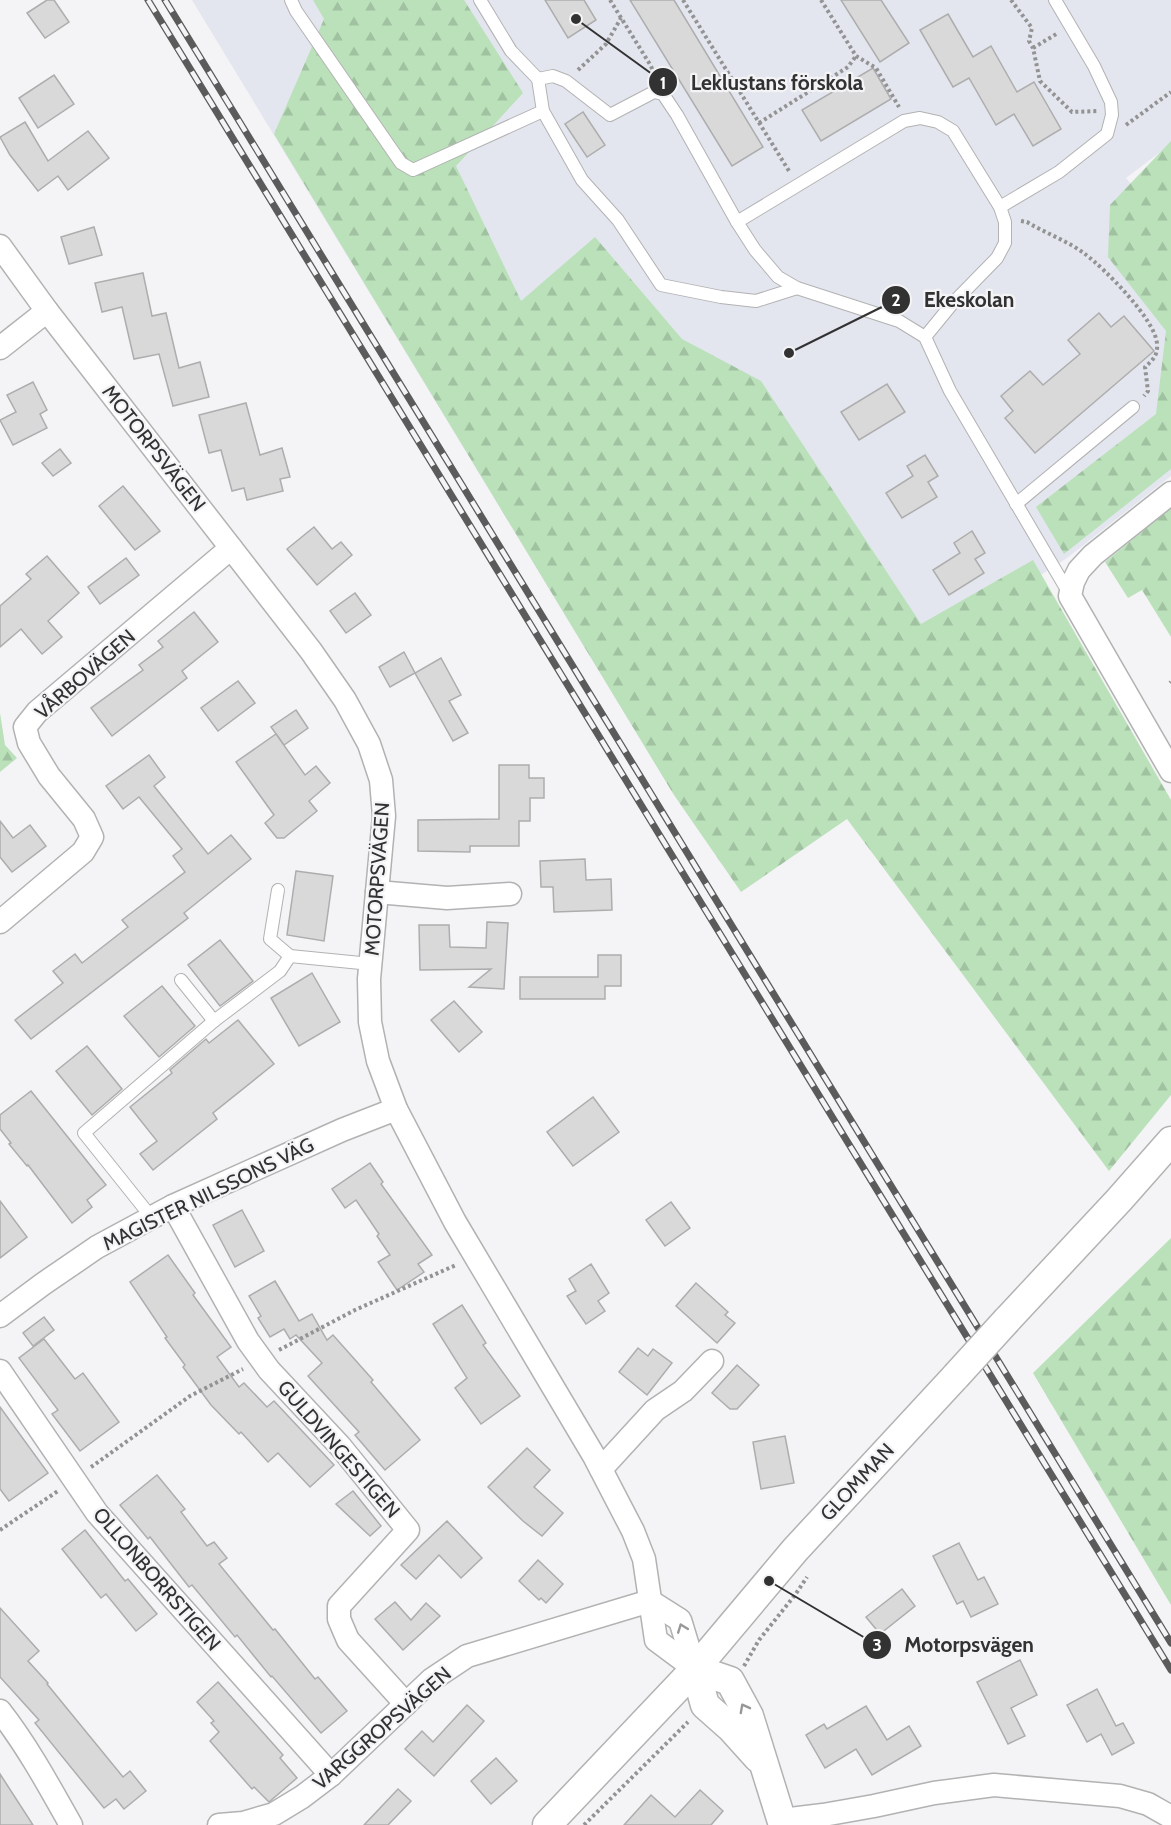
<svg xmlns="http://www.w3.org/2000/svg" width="1171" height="1825" font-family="Cabin,sans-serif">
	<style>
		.built { fill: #e3e6ee }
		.forest { fill: url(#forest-firs) }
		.building { fill: #d9d9da; stroke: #adadae; stroke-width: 1.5 }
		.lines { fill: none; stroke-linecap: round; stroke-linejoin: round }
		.service-casing { stroke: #b2b2b3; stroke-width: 14 }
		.minor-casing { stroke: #b2b2b3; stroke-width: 25 }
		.tertiary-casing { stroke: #b2b2b3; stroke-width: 31 }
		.path { stroke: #939394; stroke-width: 4; stroke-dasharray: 3 3; stroke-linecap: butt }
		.service { stroke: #fff; stroke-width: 12 }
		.minor { stroke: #fff; stroke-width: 22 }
		.tertiary { stroke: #fff; stroke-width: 28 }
		.rail-casing { stroke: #5b5b5c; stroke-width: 7 }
		.rail { stroke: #f4f4f6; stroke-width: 4.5; stroke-dasharray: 14; stroke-linecap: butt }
		.tertiary-bridge-casing { stroke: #b2b2b3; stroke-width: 31; stroke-linecap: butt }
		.tertiary-bridge { stroke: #fff; stroke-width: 28 }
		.oneway { stroke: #989898 }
		.labels { text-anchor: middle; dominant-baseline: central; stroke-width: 4.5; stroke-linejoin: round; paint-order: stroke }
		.street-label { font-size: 20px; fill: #323232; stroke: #f4f4f6 }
		.leader { fill: none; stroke: #323232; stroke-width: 2 }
		.callout-dot { fill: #323232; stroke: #f4f4f6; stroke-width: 2 }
		.mark-label { font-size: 18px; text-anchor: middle; font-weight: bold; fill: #fff }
		.callout-label { font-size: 21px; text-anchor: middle; font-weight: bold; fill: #323232; stroke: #f4f4f6; stroke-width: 4.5; stroke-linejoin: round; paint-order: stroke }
	</style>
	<defs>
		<pattern id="forest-firs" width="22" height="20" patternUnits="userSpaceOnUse" patternTransform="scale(1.5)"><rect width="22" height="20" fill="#bae1b9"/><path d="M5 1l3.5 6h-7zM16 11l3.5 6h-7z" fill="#a0c2a0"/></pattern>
	</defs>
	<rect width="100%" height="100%" fill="#f4f4f6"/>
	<path class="built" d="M192,0H1171V144L1126,178L1171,230V476L1067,558L947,636L674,795Z"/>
	<g class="forest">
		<path d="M313,0H464L523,93L456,166L521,301L595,237L682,339L761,381L921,624L1033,560L1171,800V1095L1109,1171L847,819L741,892L674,795L274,134L324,19Z"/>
		<path d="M1171,141V469L1064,554L1036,507L1156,414L1166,331L1108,257L1110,205Z"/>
		<path d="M1171,508V637L1142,590L1128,598L1105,562Z"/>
		<path d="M0,713L5,745L17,758L0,772Z"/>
		<path d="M1171,1238V1605L1033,1373Z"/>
	</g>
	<g class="building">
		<path d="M47,0H54L69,22L45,38L27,13Z"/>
		<path d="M545,0H584L596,20L568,38Z"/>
		<path d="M630,0H674L763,147L732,166Z"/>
		<path d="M841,0H881L909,43L880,62Z"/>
		<path d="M948,14L973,57L991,46L1017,92L1034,82L1061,129L1033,146L1014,114L996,125L969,78L953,87L920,30Z"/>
		<path d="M873,68L891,99L821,141L802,110Z"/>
		<path d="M54,75L74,104L38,128L19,98Z"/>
		<path d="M583,112L605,145L587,157L565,124Z"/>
		<path d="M25,122L48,161L88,131L109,158L68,190L58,176L38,191L10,155L0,137Z"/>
		<path d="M94,227L102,255L69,264L61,237Z"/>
		<path d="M143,273L152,316L166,313L179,368L200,362L209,397L173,406L159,354L134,359L122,307L102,312L95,283Z"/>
		<path d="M1099,313L1111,327L1124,316L1154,351L1035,453L1005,418L1013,411L1001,396L1030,371L1043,385L1080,354L1068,340Z"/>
		<path d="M33,382L47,410L40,414L47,428L13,445L0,420L16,412L7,395Z"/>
		<path d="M887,384L905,412L859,440L841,412Z"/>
		<path d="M246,403L260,455L282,448L290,477L280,479L283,491L247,500L244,488L232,491L221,450L209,453L199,415Z"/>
		<path d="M60,449L71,463L53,476L42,463Z"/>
		<path d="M925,455L938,476L928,482L937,497L902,518L886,493L913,476L907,466Z"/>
		<path d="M123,486L160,531L135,550L99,506Z"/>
		<path d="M314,527L332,549L341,542L352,555L317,585L287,549Z"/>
		<path d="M972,531L985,553L975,559L984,573L949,595L933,570L960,553L954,543Z"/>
		<path d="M47,556L79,593L48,621L62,637L42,654L21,629L0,647V606L31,579L26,574Z"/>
		<path d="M126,558L139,575L100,604L88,587Z"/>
		<path d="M355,593L371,615L346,633L330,611Z"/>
		<path d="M194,612L218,642L182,671L187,678L112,736L91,708L143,670L139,665L163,647L158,641Z"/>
		<path d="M404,652L415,673L390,687L379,667Z"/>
		<path d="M441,658L461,695L449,701L468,733L453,741L415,673Z"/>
		<path d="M238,681L255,703L218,731L201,708Z"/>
		<path d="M296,710L308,728L284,745L271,727Z"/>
		<path d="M276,734L305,775L316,766L330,783L309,801L317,811L284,838H277L265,823L274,815L236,762Z"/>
		<path d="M149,755L165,777L154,786L208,854L231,835L251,859L184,913L188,918L31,1039L15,1020L63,983L53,971L75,954L82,963L128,927L122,920L185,872L173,856L182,849L139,797L123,809L106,786Z"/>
		<path d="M499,765H529V778H544V798H530V821H519V846H470V852L418,851V820L499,819Z"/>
		<path d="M0,821L13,838L30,825L46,846L12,872L0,857Z"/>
		<path d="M585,859L586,880L611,879L612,910L554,912L553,887H541L540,861Z"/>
		<path d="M296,871L333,876L324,941L287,935Z"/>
		<path d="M487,922L508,923L504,989L469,987L491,969L420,970L419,925H449L450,947L486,948Z"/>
		<path d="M220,940L253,981L220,1006L188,965Z"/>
		<path d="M598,955H621V986H605V999H520V977H598Z"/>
		<path d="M312,973L340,1022L299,1046L271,998Z"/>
		<path d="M162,986L195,1026L159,1057L124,1016Z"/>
		<path d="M454,1001L482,1032L459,1052L431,1020Z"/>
		<path d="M238,1020L274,1064L213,1113L217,1119L153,1170L140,1154L157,1141L130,1107L172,1073L170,1070L206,1039L209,1043Z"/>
		<path d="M87,1046L122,1089L92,1115L56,1071Z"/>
		<path d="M31,1091L106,1185L87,1200L92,1207L72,1223L28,1165L27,1166L9,1144L11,1143L0,1129V1115Z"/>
		<path d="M593,1097L619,1132L573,1166L547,1132Z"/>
		<path d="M370,1163L383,1182L381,1184L432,1255L418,1264L424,1272L397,1290L378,1262L390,1255L377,1236L379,1234L356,1200L345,1208L332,1189Z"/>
		<path d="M0,1201L27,1237L0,1258Z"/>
		<path d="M671,1202L690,1228L665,1246L646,1220Z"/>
		<path d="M242,1210L264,1251L235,1267L213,1225Z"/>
		<path d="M168,1255L195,1293L193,1295L231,1347L217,1357L239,1387L244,1383L267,1407L274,1401L334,1465L310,1487L278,1453L268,1462L241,1432L239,1434L211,1405L183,1367L185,1365L165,1338L167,1337L130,1282Z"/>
		<path d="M591,1264L609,1293L598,1301L605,1311L586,1324L567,1296L576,1291L569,1279Z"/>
		<path d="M275,1281L299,1321L312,1314L327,1340L333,1335L373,1380L371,1382L420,1440L385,1470L355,1435L359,1432L308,1376L322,1363L296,1335L290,1339L284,1329L270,1337L258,1318L261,1316L249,1296Z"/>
		<path d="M696,1283L728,1312L725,1315L735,1323L717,1343L676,1306Z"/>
		<path d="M462,1305L486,1343L483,1345L520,1396L481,1424L455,1388L467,1378L433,1324Z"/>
		<path d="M44,1317L54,1330L33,1346L23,1333Z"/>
		<path d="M44,1339L75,1379L83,1373L119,1422L80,1451L52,1414L58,1410L19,1358Z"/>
		<path d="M638,1348L648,1356L653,1349L672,1363L647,1395L619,1372Z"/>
		<path d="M737,1365L759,1385L737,1409H730L712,1393Z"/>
		<path d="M0,1407L48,1473L9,1501L0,1489Z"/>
		<path d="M785,1436L794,1483L761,1489L753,1442Z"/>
		<path d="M527,1448L550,1470L534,1487L563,1513L542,1536L523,1521L488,1487Z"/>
		<path d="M157,1475L185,1509L181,1512L207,1546L214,1542L227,1558L219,1564L273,1630L275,1629L315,1679L318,1677L347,1711L321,1733L272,1676L271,1677L237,1635L235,1637L192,1585L189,1587L150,1537L148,1539L120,1505Z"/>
		<path d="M353,1491L381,1526L370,1536L336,1504Z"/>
		<path d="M447,1521L482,1558L461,1578L439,1555L416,1579L401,1565Z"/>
		<path d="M85,1530L125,1581L128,1579L157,1614L136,1631L106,1594L101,1598L62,1549Z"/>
		<path d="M959,1543L978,1580L984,1577L998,1604L971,1617L963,1601L957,1604L933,1556Z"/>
		<path d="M538,1560L563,1584L546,1603L541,1598L539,1600L519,1581Z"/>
		<path d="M902,1589L915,1606L880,1634L866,1617Z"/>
		<path d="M395,1602L411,1620L426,1603L440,1616L403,1650L375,1619Z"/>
		<path d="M0,1608L39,1651L28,1661L48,1683L47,1684L123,1777L130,1771L146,1791L124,1809L116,1799L104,1808L35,1723L39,1720L0,1677Z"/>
		<path d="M1020,1660L1037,1695L1011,1708L1025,1736L1008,1744L977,1682Z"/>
		<path d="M218,1682L283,1755L280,1758L297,1778L269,1802L254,1787L252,1789L210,1741L219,1732L211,1723L214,1721L197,1702Z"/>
		<path d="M1097,1689L1116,1726L1123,1723L1134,1743L1112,1755L1101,1734L1087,1742L1067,1705Z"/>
		<path d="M467,1705L484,1721L434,1776L405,1749L422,1731L433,1742Z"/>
		<path d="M866,1706L887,1740L909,1726L921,1746L872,1775L856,1749L825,1768L806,1735L824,1724L827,1729Z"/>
		<path d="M496,1758L517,1781L491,1804L471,1781Z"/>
		<path d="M0,1774L33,1825H0Z"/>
		<path d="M398,1789L411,1801L388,1825H364Z"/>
		<path d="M700,1790L723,1811L711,1825H624L651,1795L675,1817Z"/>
	</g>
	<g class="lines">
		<defs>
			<g id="service">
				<path d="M291,0L296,11L401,163L413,170L543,111"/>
				<path d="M480,0L511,51L538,79L543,111L582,180L618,220L661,285L721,297L756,301L797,288"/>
				<path d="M538,79L553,76L566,81L610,115L654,92L663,94L677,115L737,222"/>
				<path d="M1000,207L1059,172L1107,134L1112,115L1111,102L1094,66L1055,0"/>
				<path d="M925,337L899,321L797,288L778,277L755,250L737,222L904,121L920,118L938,122L953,131L1000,207L1005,222V243L997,258L952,304L925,337L950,391L1070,595"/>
				<path d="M1016,504L1133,407"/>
				<path d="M278,890L270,939L290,956"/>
				<path d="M181,980L214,1021"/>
				<path d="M152,1218L84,1133L214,1021L280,971L290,956L371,964"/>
			</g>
			<g id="minor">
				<path d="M0,246L47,311L311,651L345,700L369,744L381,780L384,816L369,979L370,1022L378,1061L396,1109L455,1222L594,1456L633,1531L644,1559L656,1640L695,1669"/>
				<path d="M0,348L47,311"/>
				<path d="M1171,493L1093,555L1079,570L1073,582L1070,596L1171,771"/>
				<path d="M377,892L447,898L510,894"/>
				<path d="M0,922L83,852L92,837L84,819L49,776L29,743L25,727L37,712L231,548"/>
				<path d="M173,1206L248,1341L269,1370L340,1446L408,1530L339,1606V1619L348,1640L406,1704"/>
				<path d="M0,1316L43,1284L97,1247L173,1206L342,1130L396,1109"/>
				<path d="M0,1371L97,1513L331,1775"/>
				<path d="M601,1469L655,1410L683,1391L712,1361"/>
				<path d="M650,1601L680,1620L695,1669"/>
				<path d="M0,1711C28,1747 49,1786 71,1825"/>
				<path d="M782,1820L823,1815L874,1806L934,1793L994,1785L1120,1796L1148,1804L1171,1817"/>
				<path d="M219,1825L243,1823L274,1814L302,1797L331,1775L431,1680L467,1656L650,1601"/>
			</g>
			<g id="tertiary">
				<path d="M1007,1320L1119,1200L1171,1141"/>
				<path d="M695,1669L730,1681L749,1716L783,1825"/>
				<path d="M695,1669L705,1705L731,1728L758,1758"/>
				<path d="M547,1825L695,1669L795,1550L956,1376"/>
			</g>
		</defs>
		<use href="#service" class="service-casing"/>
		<use href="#minor" class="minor-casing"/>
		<use href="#tertiary" class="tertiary-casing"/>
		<g class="path">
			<path d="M610,0L651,66L655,77"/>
			<path d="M683,0L789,171"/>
			<path d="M821,0L856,56L876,68L899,107"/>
			<path d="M1011,0L1032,28L1029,41L1033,48L1040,81L1072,112L1098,111"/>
			<path d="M1033,48L1058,33"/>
			<path d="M578,70L606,44L621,18"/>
			<path d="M759,123L848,67L856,56"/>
			<path d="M1126,125L1171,92"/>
			<path d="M1021,221L1027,222C1045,233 1068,241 1085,254C1104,268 1156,320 1157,344C1158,355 1153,360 1145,367L1148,391L1144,396"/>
			<path d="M1170,683L1171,682"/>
			<path d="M279,1350L355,1310L456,1265"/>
			<path d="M91,1467L190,1396L243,1369"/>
			<path d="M0,1530L58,1491"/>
			<path d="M744,1666L759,1640L795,1595L807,1577"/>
			<path d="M584,1825L688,1722"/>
		</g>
		<use href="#service" class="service"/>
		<use href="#minor" class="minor"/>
		<use href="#tertiary" class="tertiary"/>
		<defs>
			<g id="rail">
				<path d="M148,0L1171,1670"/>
				<path d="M165,0L1171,1643"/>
			</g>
		</defs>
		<use href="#rail" class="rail-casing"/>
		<use href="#rail" class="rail"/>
		<defs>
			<path id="tertiary-bridge" d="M956,1376L1007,1320"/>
		</defs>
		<use href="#tertiary-bridge" class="tertiary-bridge-casing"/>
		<use href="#tertiary-bridge" class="tertiary-bridge"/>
	</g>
	<defs><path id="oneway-chevron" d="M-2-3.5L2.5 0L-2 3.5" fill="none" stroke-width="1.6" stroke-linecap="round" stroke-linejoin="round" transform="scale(1.5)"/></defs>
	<g class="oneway">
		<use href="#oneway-chevron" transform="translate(682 1628) rotate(-111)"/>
		<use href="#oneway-chevron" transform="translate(744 1708) rotate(-118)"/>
	</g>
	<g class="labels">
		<g class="street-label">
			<text transform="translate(154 448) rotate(52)">MOTORPSVÄGEN</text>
			<text transform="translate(85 674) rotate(-41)">VÅRBOVÄGEN</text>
			<text transform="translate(377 879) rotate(-86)">MOTORPSVÄGEN</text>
			<text transform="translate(208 1194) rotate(-26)">MAGISTER NILSSONS VÄG</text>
			<text transform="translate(339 1449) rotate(49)">GULDVINGESTIGEN</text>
			<text transform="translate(857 1482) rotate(-47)">GLOMMAN</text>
			<text transform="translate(157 1579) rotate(49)">OLLONBORRSTIGEN</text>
			<text transform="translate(382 1728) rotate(-41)">VARGGROPSVÄGEN</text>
		</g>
	</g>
	<path class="leader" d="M576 19L663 82M789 353L896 300M769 1581L877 1645"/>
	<g class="callout-dot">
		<circle cx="576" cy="19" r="6"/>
		<circle cx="789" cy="353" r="6"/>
		<circle cx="769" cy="1581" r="6"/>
		<circle cx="663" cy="82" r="15"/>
		<circle cx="896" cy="300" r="15"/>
		<circle cx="877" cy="1645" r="15"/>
	</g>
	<g class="mark-label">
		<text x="663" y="89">1</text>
		<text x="896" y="306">2</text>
		<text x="877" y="1651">3</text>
	</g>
	<g class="callout-label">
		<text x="777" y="90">Leklustans förskola</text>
		<text x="969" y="307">Ekeskolan</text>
		<text x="969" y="1652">Motorpsvägen</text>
	</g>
</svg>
